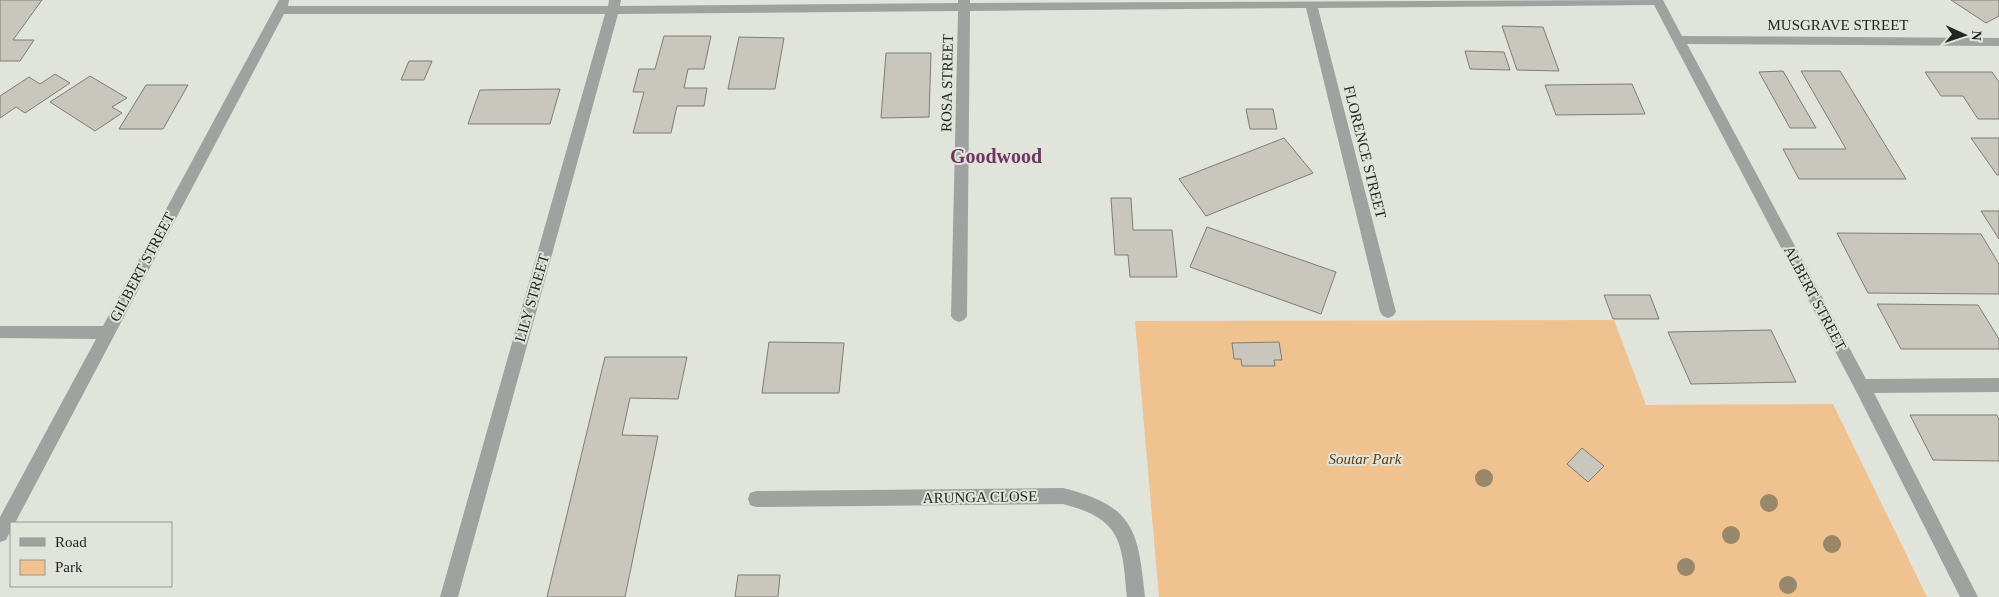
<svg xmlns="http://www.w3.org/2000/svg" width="1999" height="597" font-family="'Times New Roman',serif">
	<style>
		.green { fill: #f0c28f }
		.building { fill: #c8c6bd; stroke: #7f7d75 }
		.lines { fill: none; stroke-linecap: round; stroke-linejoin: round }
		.minor { fill: #9fa3a0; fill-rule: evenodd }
		.tree { fill: #98876a }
		.labels { text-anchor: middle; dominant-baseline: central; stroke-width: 4; stroke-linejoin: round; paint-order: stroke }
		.street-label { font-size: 15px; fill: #232522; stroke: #e0e4db }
		.park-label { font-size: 15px; font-style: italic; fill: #5d3b0e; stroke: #e0e4db }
		.district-label { font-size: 20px; font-weight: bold; fill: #703661; stroke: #e0e4db }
	</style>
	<rect width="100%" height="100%" fill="#e0e4db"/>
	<path class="green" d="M1614,320L1646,405L1833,404L1927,597H1159L1135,321Z"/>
	<g class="building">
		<path d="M0,0H42L13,40H34L20,61H0Z"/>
		<path d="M1951,0H1999V16L1986,23Z"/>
		<path d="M1502,26L1543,27L1559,71L1517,70Z"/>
		<path d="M664,36H711L704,69H688L684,88H707L704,106H677L671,133H633L644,92H633L639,69H655Z"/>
		<path d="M739,37L784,38L775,89H728Z"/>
		<path d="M1465,51L1504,52L1510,70L1470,69Z"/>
		<path d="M886,53H931L929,117L881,118Z"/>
		<path d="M409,61H432L424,80H401Z"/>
		<path d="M1783,71L1816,128H1790L1759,72Z"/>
		<path d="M1801,71H1840L1906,179H1799L1783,149H1846Z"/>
		<path d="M1925,72H1992L1999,82V119H1978L1963,96H1941Z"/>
		<path d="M55,74L70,83L25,113L16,107L0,118V96L29,77L40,84Z"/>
		<path d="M90,76L127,98L112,107L122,113L95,131L50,102Z"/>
		<path d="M1632,84L1645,114L1556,115L1545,85Z"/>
		<path d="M146,85H188L163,129H119Z"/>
		<path d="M560,89L550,124H468L480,90Z"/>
		<path d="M1246,109H1273L1277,129H1250Z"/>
		<path d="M1284,138L1313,173L1206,216L1179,179Z"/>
		<path d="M1971,138H1999V175H1997Z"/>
		<path d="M1111,198H1131L1133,230H1172L1177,277H1130L1128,255H1115Z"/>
		<path d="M1981,211H1999V239Z"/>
		<path d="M1207,227L1336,272L1321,314L1190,267Z"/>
		<path d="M1837,233L1981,234L1999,264V294L1868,293Z"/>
		<path d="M1604,295H1650L1659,319H1613Z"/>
		<path d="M1877,304L1978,305L1999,339V349H1901Z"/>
		<path d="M1771,330L1796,382L1691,384L1668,332Z"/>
		<path d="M769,342L844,343L839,393H762Z"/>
		<path d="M1279,342L1282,360H1274L1275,366H1242L1241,359H1234L1232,343Z"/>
		<path d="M605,357H687L678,399L630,398L622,435L658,436L625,597H547Z"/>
		<path d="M1910,415H1997L1999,420V461L1933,460Z"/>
		<path d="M1582,448L1604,466L1588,482L1567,464Z"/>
		<path d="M738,575H780L778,597H735Z"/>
	</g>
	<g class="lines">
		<g class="minor">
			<path d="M279,0H289L288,6H608L609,0H621L620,6L958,3V0H970V3L1663,0L1682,36L1999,38V46L1687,44L1866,379L1999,378V392L1874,393L1978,597H1960L1856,391L1654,5L1318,8L1396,312L1393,316L1388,318L1383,316L1380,312L1306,8L970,11L967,316L964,320L959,322L954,320L951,316L958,11L618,14L458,597H440L605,14H284L15,523H11V530L6,540L0,542V517L96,339L0,338V326H103Z"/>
			<path d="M1063,488C1134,506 1138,529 1145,597H1127C1122,542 1122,519 1063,504L756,507L750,505L748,499L750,493L756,491Z"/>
		</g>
	</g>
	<g class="tree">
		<circle cx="1484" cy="478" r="9"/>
		<circle cx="1769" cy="503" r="9"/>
		<circle cx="1731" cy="535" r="9"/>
		<circle cx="1832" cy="544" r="9"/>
		<circle cx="1686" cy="567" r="9"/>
		<circle cx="1788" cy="585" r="9"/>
	</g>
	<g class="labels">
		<g class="street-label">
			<text x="1838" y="25">MUSGRAVE STREET</text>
			<text transform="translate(947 83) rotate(-89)">ROSA STREET</text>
			<text transform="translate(1365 152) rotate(76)">FLORENCE STREET</text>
			<text transform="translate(142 267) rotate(-62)">GILBERT STREET</text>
			<text transform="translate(532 298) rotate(-74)">LILY STREET</text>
			<text transform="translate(1815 298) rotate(62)">ALBERT STREET</text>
			<text transform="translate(980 497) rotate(-1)">ARUNGA CLOSE</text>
		</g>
		<g class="park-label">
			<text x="1365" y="459">Soutar Park</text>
		</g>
		<g class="district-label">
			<text x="996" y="156">Goodwood</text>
		</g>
	</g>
	<rect x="10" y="522" width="162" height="65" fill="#e0e4db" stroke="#949891"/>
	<rect x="20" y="538" width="25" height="8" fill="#9fa3a0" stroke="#949891"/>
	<text x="55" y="547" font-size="15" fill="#232522">Road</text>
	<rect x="20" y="560" width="25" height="15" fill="#f0c28f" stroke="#949891"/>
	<text x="55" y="572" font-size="15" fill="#232522">Park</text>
	<g transform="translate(1964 35) rotate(93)" stroke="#e0e4db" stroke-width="4" paint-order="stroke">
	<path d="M0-4L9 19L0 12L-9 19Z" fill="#232522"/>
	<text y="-8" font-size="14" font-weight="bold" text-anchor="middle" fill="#232522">N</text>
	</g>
</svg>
